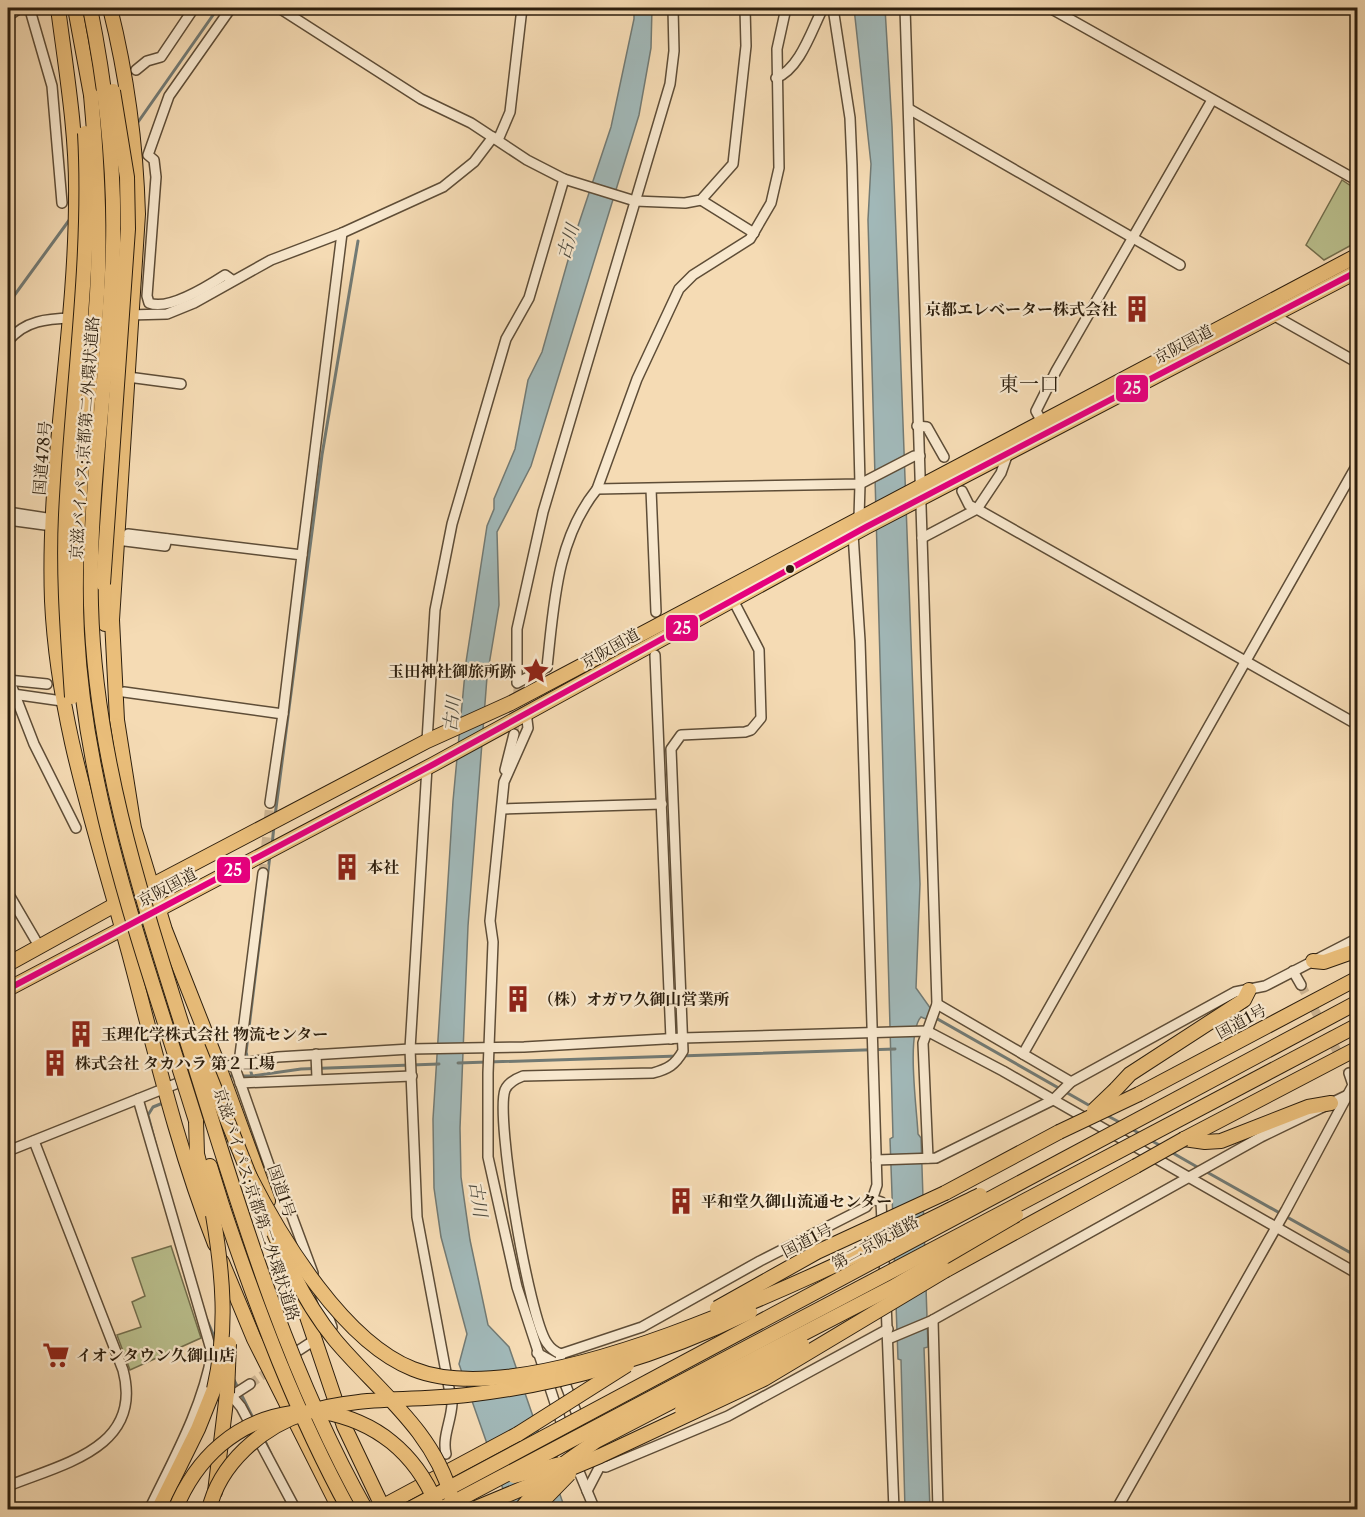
<svg xmlns="http://www.w3.org/2000/svg" width="1365" height="1517" font-family="'Libre Caslon Text','Noto Serif JP',serif">
	<style>
		.green { fill: #bac08e; stroke: #736f4e; stroke-width: 1.5 }
		.water { fill: #a1b8b8; stroke: #727a74; stroke-width: 1.5 }
		.lines { fill: none; stroke-linecap: round; stroke-linejoin: round }
		.stream { stroke: #727a74; stroke-width: 3 }
		.minor-tunnel { stroke: #cdb593; stroke-width: 9; stroke-dasharray: 9 4.5; stroke-linecap: butt }
		.minor-casing { stroke: #5e4d37; stroke-width: 12 }
		.highway-casing { stroke: #2c1e0d; stroke-width: 16 }
		.minor { stroke: #f8e8ce; stroke-width: 9 }
		.highway { stroke: #eabe7a; stroke-width: 14 }
		.highway-bridge-casing { stroke: #2c1e0d; stroke-width: 16; stroke-linecap: butt }
		.highway-bridge { stroke: #eabe7a; stroke-width: 14 }
		.bus-1-casing { stroke: #f8e8ce; stroke-width: 10 }
		.bus-1 { stroke: #e5007d; stroke-width: 6 }
		.bus-dot { fill: #2c1e0d; stroke: #f8e8ce; stroke-width: 2 }
		.labels { text-anchor: middle; dominant-baseline: central; stroke-width: 4.5; stroke-linejoin: round; paint-order: stroke }
		.poi-label { font-size: 16px; font-weight: bold; fill: #2c1e0d; stroke: #f8e8ce; text-anchor: start }
		.street-label { font-size: 16px; fill: #2c1e0d; stroke: #f8e8ce }
		.water-label { font-size: 18px; font-style: italic; fill: #4f4c40; stroke: #f8e8ce }
		.quarter-label { font-size: 20px; fill: #2c1e0d; stroke: #f8e8ce }
		.line-badge { stroke: #f8e8ce; stroke-width: 2 }
		.badge-label { font-size: 16px; text-anchor: middle; font-weight: bold; fill: #fff }
	</style>
	<rect width="100%" height="100%" fill="#f5dbb4"/>
	<filter id="stains"><feTurbulence type="fractalNoise" baseFrequency=".00333" numOctaves="4"/><feColorMatrix values="0 0 0 0 .2 0 0 0 0 .09 0 0 0 0 .02 0 0 0 .5 -.17"/></filter>
	<radialGradient id="worn" r=".72"><stop offset=".6" stop-color="#630" stop-opacity="0"/><stop offset="1" stop-color="#630" stop-opacity=".3"/></radialGradient>
	<g class="green">
		<path d="M1342,180L1357,190V242L1324,260L1306,245Z"/>
		<path d="M171,1246L201,1338L130,1370L117,1335L141,1327L132,1302L145,1296L132,1258Z"/>
	</g>
	<g class="water">
		<path d="M634,8H652L651,48L639,115L531,466L497,532L499,605L487,677L468,926L460,1128L461,1177L470,1240L488,1325L509,1347L565,1509H510L459,1364L467,1334L441,1237L434,1188L433,1119L453,801L466,662L487,526L494,509V499L515,449L528,380L542,352L576,232L611,127L634,19Z"/>
		<path d="M854,8H885L892,126L920,884L916,988L931,1009L926,1019L921,1017C906,1033 917,1110 918,1134L921,1138L928,1347L924,1348L930,1509H905L901,1360L898,1359L890,1139L893,1137L868,220L871,164Z"/>
	</g>
	<g class="lines">
		<g class="stream">
			<path d="M136,125L218,8"/>
			<path d="M8,304L70,219"/>
			<path d="M275,816L322,455L358,241"/>
			<path d="M272,846L274,825"/>
			<path d="M934,1017L1092,1107"/>
			<path d="M458,1063L895,1049"/>
			<path d="M227,1076H252L301,1069L439,1064"/>
			<path d="M252,1076L246,1052L270,855"/>
			<path d="M1106,1115L1121,1123"/>
			<path d="M1130,1128L1142,1135"/>
			<path d="M1150,1140L1163,1147"/>
			<path d="M157,1150L148,1115L153,1107L163,1103"/>
			<path d="M1171,1152L1199,1168"/>
			<path d="M1205,1171L1358,1257"/>
			<path d="M207,1320L216,1341"/>
			<path d="M234,1380L254,1420"/>
			<path d="M264,1439L271,1454"/>
		</g>
		<g class="minor-tunnel">
			<path d="M514,734L519,679"/>
			<path d="M263,873L270,803"/>
			<path d="M1301,985L1349,1073"/>
			<path d="M250,1384L273,1368"/>
		</g>
		<defs>
			<g id="minor">
				<path d="M231,8L169,96L148,155L154,160L156,177L147,296L149,303C169,311 208,286 225,275L232,280"/>
				<path d="M279,8L421,99L471,123L527,160L564,179L635,201L685,203L701,200L733,164L746,46L745,8"/>
				<path d="M905,8L937,1004L923,1043L928,1158"/>
				<path d="M1050,8L1358,181"/>
				<path d="M8,16L20,8L30,10L52,86L62,203"/>
				<path d="M136,70L147,61L161,57L194,8"/>
				<path d="M776,78C800,69 812,29 823,8"/>
				<path d="M909,109L1180,265"/>
				<path d="M498,140L510,112L522,8"/>
				<path d="M701,200L754,233"/>
				<path d="M128,315L167,314L194,303L271,260L342,233L443,187L474,162L493,137"/>
				<path d="M1273,315L1358,363"/>
				<path d="M8,341C26,319 49,319 75,318"/>
				<path d="M128,377L181,384"/>
				<path d="M1041,420L1036,411L1056,371L1212,100"/>
				<path d="M917,426L927,427L944,457"/>
				<path d="M597,489L860,484L914,456H920"/>
				<path d="M651,489L656,612"/>
				<path d="M962,491L969,505L977,509L1358,725"/>
				<path d="M8,512L53,519"/>
				<path d="M8,520L45,525"/>
				<path d="M128,534L302,555L283,714L270,803"/>
				<path d="M922,538L977,509L1001,473L1008,453"/>
				<path d="M117,540L165,546L167,539"/>
				<path d="M302,555L342,233"/>
				<path d="M655,655L671,1039"/>
				<path d="M547,667L517,683V629L543,512L670,84L674,51L673,8"/>
				<path d="M547,667C554,605 556,540 597,489L637,379L679,289L693,275L750,239L771,203L779,168L777,49L786,8"/>
				<path d="M8,677L34,744L76,828"/>
				<path d="M8,680L47,684"/>
				<path d="M124,692L283,714"/>
				<path d="M13,694L62,701"/>
				<path d="M526,712L528,728L504,782L490,921L493,942L488,1073V1157L517,1287L569,1446"/>
				<path d="M427,741L435,610L452,524L506,339L529,298L564,179"/>
				<path d="M427,767L410,1049L417,1217L452,1404C451,1422 442,1437 446,1454"/>
				<path d="M505,770L514,734"/>
				<path d="M503,809L662,804"/>
				<path d="M8,893L39,946"/>
				<path d="M1293,971L1301,985"/>
				<path d="M937,1004L1071,1082"/>
				<path d="M316,1054L317,1078"/>
				<path d="M1023,1054L1358,463"/>
				<path d="M239,1063L263,873"/>
				<path d="M234,1065L269,1165L283,1192L313,1273"/>
				<path d="M216,1068L278,1057L410,1049L524,1047L682,1038L927,1031L1003,1071L1358,1274"/>
				<path d="M240,1083L412,1076"/>
				<path d="M138,1099L212,1353C202,1409 174,1458 149,1510"/>
				<path d="M8,1151L203,1073"/>
				<path d="M876,1160L936,1158L1053,1100L1071,1082L1235,992L1265,986L1358,938"/>
				<path d="M872,1199L881,1202L885,1279"/>
				<path d="M320,1294L332,1327L328,1330"/>
				<path d="M886,1302L894,1510"/>
				<path d="M933,1320L938,1510"/>
				<path d="M888,1339L931,1321L1261,1137L1358,1090"/>
				<path d="M537,1353L559,1365"/>
				<path d="M561,1354C555,1352 551,1349 547,1343C529,1318 495,1118 505,1090C508,1083 515,1079 523,1076L653,1073C668,1069 675,1065 683,1051L671,749L681,735L745,732L751,730L761,718L759,650L733,600"/>
				<path d="M290,1356L310,1343"/>
				<path d="M226,1389L241,1407L296,1510"/>
				<path d="M233,1395L250,1384"/>
				<path d="M580,1422L559,1368L561,1354L642,1327L760,1261L866,1207L873,1197L877,1185L860,641L853,534L859,518L860,484L852,165L850,118L833,8"/>
				<path d="M593,1455L600,1466L606,1467L728,1416L888,1329"/>
				<path d="M575,1462L595,1510"/>
				<path d="M8,1486C62,1464 144,1448 123,1370L34,1141"/>
				<path d="M587,1491L600,1466"/>
				<path d="M1116,1510L1286,1210L1353,1085L1349,1073"/>
			</g>
			<g id="highway">
				<path d="M58,8C66,70 77,134 76,197C76,332 47,466 52,601C58,726 97,834 129,953C155,1051 178,1150 215,1244"/>
				<path d="M75,8L91,95"/>
				<path d="M110,8C127,76 136,144 138,214L112,620L117,720L134,828L165,930L219,1067L268,1201"/>
				<path d="M103,584L105,624"/>
				<path d="M145,889L427,741L511,703L1358,255"/>
				<path d="M1313,961L1324,962L1358,950"/>
				<path d="M8,964L122,901"/>
				<path d="M8,989L434,764L866,527L1358,271"/>
				<path d="M1116,1089L1130,1074L1244,1000L1249,990"/>
				<path d="M1139,1094L1358,978"/>
				<path d="M196,1121L197,1154L213,1215"/>
				<path d="M1184,1139L1358,1048"/>
				<path d="M1184,1139L1205,1142L1221,1141L1308,1107L1331,1103"/>
				<path d="M210,1166L223,1208"/>
				<path d="M945,1193L1059,1132"/>
				<path d="M222,1262L254,1339L340,1510"/>
				<path d="M946,1270L1136,1166"/>
				<path d="M298,1290L344,1426L384,1510"/>
				<path d="M215,1492L227,1393"/>
				<path d="M158,1510L198,1429L214,1389"/>
				<path d="M376,1510L518,1434"/>
			</g>
		</defs>
		<use href="#minor" class="minor-casing"/>
		<use href="#highway" class="highway-casing"/>
		<use href="#minor" class="minor"/>
		<use href="#highway" class="highway"/>
		<defs>
			<g id="highway-bridge">
				<path d="M90,8C106,87 115,166 113,247C110,367 88,485 91,605C95,763 146,910 193,1060C241,1214 286,1368 366,1510"/>
				<path d="M91,95C97,161 101,228 97,294C90,408 71,520 77,634C86,802 147,962 196,1121"/>
				<path d="M103,584L128,229L127,177L113,91"/>
				<path d="M72,697C68,636 63,575 66,515C72,388 92,260 85,133"/>
				<path d="M198,1047L252,1182"/>
				<path d="M1094,1110L1116,1089"/>
				<path d="M1059,1132L1139,1094"/>
				<path d="M1136,1166L1184,1139"/>
				<path d="M249,1175C282,1240 344,1342 413,1369C541,1421 858,1254 980,1195"/>
				<path d="M223,1208C258,1312 296,1413 349,1510"/>
				<path d="M213,1215C223,1274 228,1330 214,1389"/>
				<path d="M274,1233C290,1271 308,1307 335,1340C376,1389 434,1431 451,1496"/>
				<path d="M717,1308L817,1252L945,1193"/>
				<path d="M227,1393L229,1344"/>
				<path d="M682,1410L802,1344"/>
				<path d="M323,1412C376,1421 415,1453 436,1503"/>
				<path d="M518,1434L627,1365"/>
				<path d="M514,1476L560,1464"/>
				<path d="M476,1508L600,1456L764,1379L946,1270"/>
				<path d="M175,1510C196,1458 236,1421 292,1413"/>
				<path d="M209,1510C219,1464 262,1427 305,1413C355,1396 414,1401 467,1395C564,1384 662,1355 750,1312"/>
				<path d="M408,1510L1358,1002"/>
				<path d="M439,1510L1358,1025"/>
				<path d="M520,1510L552,1472L596,1441L893,1287L1016,1215"/>
				<path d="M534,1510L569,1474"/>
			</g>
		</defs>
		<use href="#highway-bridge" class="highway-bridge-casing"/>
		<use href="#highway-bridge" class="highway-bridge"/>
		<defs>
			<path id="bus-1" d="M8,989L434,764L866,527L1358,271"/>
		</defs>
		<use href="#bus-1" class="bus-1-casing"/>
		<use href="#bus-1" class="bus-1"/>
	</g>
	<defs>
		<symbol id="building-bare" viewBox="-9 -9 18 18"><path d="M-4-6H4V6H1V3H-1V6H-4ZM-2.5-4.3h1.7v1.8h-1.7ZM.8-4.3h1.7v1.8H.8ZM-2.5-1h1.7V.8h-1.7ZM.8-1h1.7V.8H.8Z" fill="#8f2418" stroke="#f8e8ce" stroke-width="2.5" paint-order="stroke"/></symbol>
		<symbol id="sight-bare" viewBox="-9 -9 18 18"><path d="M0-6L1.8-2.2L6-1.7L2.9 1.2L3.7 5.4L0 3.3L-3.7 5.4L-2.9 1.2L-6-1.7L-1.8-2.2Z" fill="#8f2418" stroke="#f8e8ce" stroke-width="2.5" paint-order="stroke"/></symbol>
		<symbol id="supermarket-bare" viewBox="-9 -9 18 18"><path d="M-6-5.5h2.5l.6 2H6L4.5 2H-2.5L-4.4-4H-6ZM-1.5 3.2a1.3 1.3 0 1 0 .1 0ZM3 3.2a1.3 1.3 0 1 0 .1 0Z" fill="#8f2418" stroke="#f8e8ce" stroke-width="2.5" paint-order="stroke"/></symbol>
	</defs>
	<g fill-rule="evenodd">
		<use href="#building-bare" x="1118" y="290" width="38" height="38"/>
		<use href="#sight-bare" x="517" y="652" width="38" height="38"/>
		<use href="#building-bare" x="328" y="848" width="38" height="38"/>
		<use href="#building-bare" x="499" y="980" width="38" height="38"/>
		<use href="#building-bare" x="62" y="1015" width="38" height="38"/>
		<use href="#building-bare" x="36" y="1044" width="38" height="38"/>
		<use href="#building-bare" x="662" y="1182" width="38" height="38"/>
		<use href="#supermarket-bare" x="37" y="1336" width="38" height="38"/>
	</g>
	<circle class="bus-dot" cx="790" cy="569" r="5"/>
	<g class="labels">
		<g class="poi-label">
			<text x="1117" y="309" text-anchor="end">京都エレベーター株式会社</text>
			<text x="516" y="671" text-anchor="end">玉田神社御旅所跡</text>
			<text x="367" y="867">本社</text>
			<text x="538" y="999">（株）オガワ久御山営業所</text>
			<text x="101" y="1034">玉理化学株式会社 物流センター</text>
			<text x="75" y="1063">株式会社 タカハラ 第２工場</text>
			<text x="701" y="1201">平和堂久御山流通センター</text>
			<text x="76" y="1355">イオンタウン久御山店</text>
		</g>
		<g class="street-label">
			<text transform="translate(1183 344) rotate(-28)">京阪国道</text>
			<text transform="translate(84 438) rotate(-86)">京滋バイパス;京都第二外環状道路</text>
			<text transform="translate(42 458) rotate(-85)">国道478号</text>
			<text transform="translate(610 648) rotate(-29)">京阪国道</text>
			<text transform="translate(167 887) rotate(-28)">京阪国道</text>
			<text transform="translate(1241 1021) rotate(-28)">国道1号</text>
			<text transform="translate(282 1191) rotate(71)">国道1号</text>
			<text transform="translate(257 1204) rotate(72)">京滋バイパス;京都第二外環状道路</text>
			<text transform="translate(807 1240) rotate(-27)">国道1号</text>
			<text transform="translate(875 1242) rotate(-28)">第二京阪道路</text>
		</g>
		<g class="water-label">
			<text transform="translate(568 242) rotate(-73)">古川</text>
			<text transform="translate(452 714) rotate(-84)">古川</text>
			<text transform="translate(478 1199) rotate(82)">古川</text>
		</g>
		<g class="quarter-label">
			<text x="1029" y="384">東一口</text>
		</g>
	</g>
	<g class="line-badge">
		<rect x="1115" y="374" width="34" height="29" rx="6" fill="#e5007d"/>
		<rect x="665" y="614" width="34" height="28" rx="6" fill="#e5007d"/>
		<rect x="216" y="856" width="35" height="28" rx="6" fill="#e5007d"/>
	</g>
	<g class="badge-label">
		<text x="1132" y="394">25</text>
		<text x="682" y="634">25</text>
		<text x="233" y="876">25</text>
	</g>
	<rect width="1365" height="1517" fill="none" stroke="#f5dbb4" stroke-width="30"/>
	<rect x="9" y="9" width="1347" height="1499" fill="none" stroke="#2c1e0d" stroke-width="3"/>
	<rect x="15" y="15" width="1335" height="1487" fill="none" stroke="#2c1e0d" stroke-width="1.5"/>
	<rect width="100%" height="100%" filter="url(#stains)"/>
	<rect width="100%" height="100%" fill="url(#worn)"/>
</svg>
